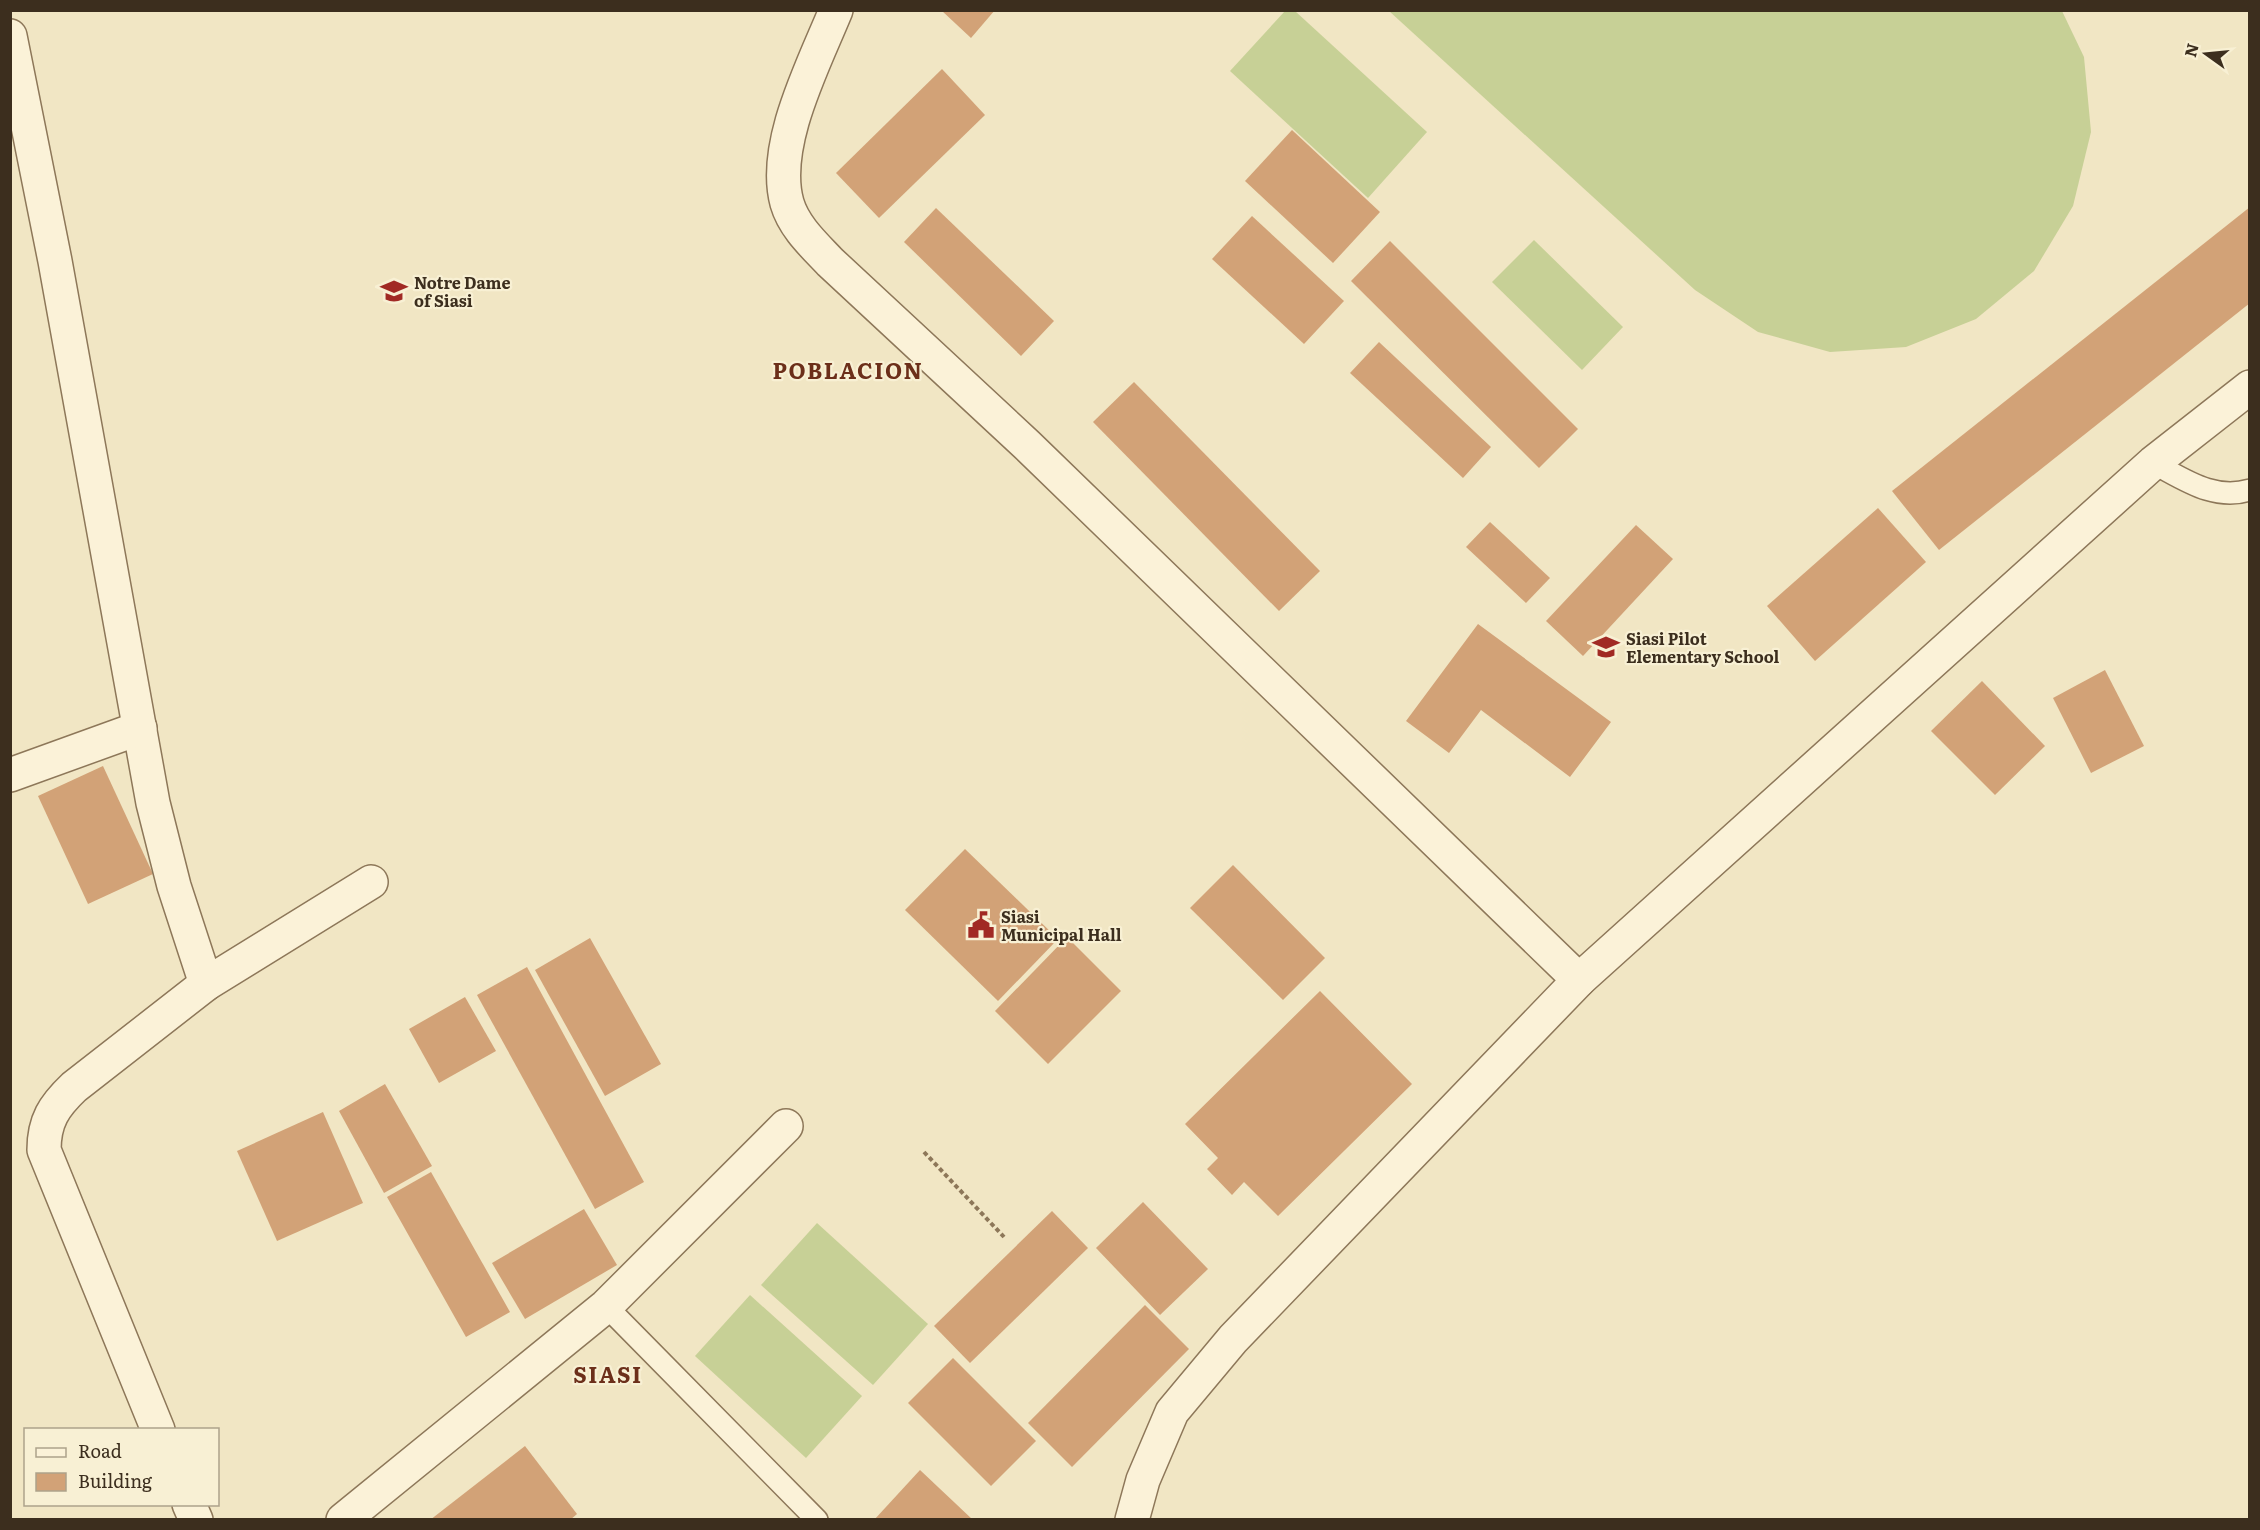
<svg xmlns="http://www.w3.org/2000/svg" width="2260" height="1530" font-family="Literata,serif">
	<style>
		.garden { fill: #c7d096 }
		.building { fill: #d2a277 }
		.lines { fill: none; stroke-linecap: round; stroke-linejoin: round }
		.service-casing { stroke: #8d7759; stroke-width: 24 }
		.minor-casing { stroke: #8d7759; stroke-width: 36 }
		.tertiary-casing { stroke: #8d7759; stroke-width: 36 }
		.path { stroke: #8d7759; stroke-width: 4; stroke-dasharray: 4.5 3; stroke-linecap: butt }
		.service { stroke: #fbf2d8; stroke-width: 21 }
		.minor { stroke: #fbf2d8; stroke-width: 33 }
		.tertiary { stroke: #fbf2d8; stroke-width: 33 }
		.labels { text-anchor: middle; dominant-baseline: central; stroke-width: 4.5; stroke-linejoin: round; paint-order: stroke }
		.poi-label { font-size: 16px; font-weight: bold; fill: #3c2e1e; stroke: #f8f0d4; text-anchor: start }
		.district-label { font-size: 22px; font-weight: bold; letter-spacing: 1.5px; fill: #6c2f1a; stroke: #f8f0d4 }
	</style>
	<rect width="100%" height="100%" fill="#f1e6c4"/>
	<g class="garden">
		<path d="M1285,11H1295L1427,132L1368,198L1230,71Z"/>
		<path d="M1389,11H2062L2084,57L2091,132L2073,206L2034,271L1976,319L1906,347L1830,352L1758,332L1695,290Z"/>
		<path d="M1534,240L1623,327L1582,370L1492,282Z"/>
		<path d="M817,1223L928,1324L873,1385L761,1285Z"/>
		<path d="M750,1295L862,1396L806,1458L695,1356Z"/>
	</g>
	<g class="building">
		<path d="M941,10H995L971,38Z"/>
		<path d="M942,69L985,115L879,218L836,173Z"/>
		<path d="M1292,130L1380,212L1333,263L1245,181Z"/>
		<path d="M2250,207V303L1939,550L1892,491Z"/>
		<path d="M936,208L1054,321L1021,356L904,242Z"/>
		<path d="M1252,216L1344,301L1304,344L1212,259Z"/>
		<path d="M1390,241L1578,429L1539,468L1351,281Z"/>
		<path d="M1379,342L1491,447L1463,478L1350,373Z"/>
		<path d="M1134,382L1320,571L1279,611L1093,422Z"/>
		<path d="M1878,508L1926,562L1815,661L1767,606Z"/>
		<path d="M1490,522L1550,578L1526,603L1466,547Z"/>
		<path d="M1636,525L1673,559L1583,656L1546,621Z"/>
		<path d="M1478,624L1611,722L1570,777L1481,710L1449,753L1406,721Z"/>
		<path d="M2105,670L2144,746L2091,773L2053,698Z"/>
		<path d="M1982,681L2045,746L1995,795L1931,731Z"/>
		<path d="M103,766L153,874L88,904L38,796Z"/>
		<path d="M965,849L1058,939L998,1001L905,910Z"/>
		<path d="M1233,865L1325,958L1283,1000L1190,908Z"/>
		<path d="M1067,937L1121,991L1048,1064L995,1011Z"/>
		<path d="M590,938L661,1064L605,1096L535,970Z"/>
		<path d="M527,967L644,1182L595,1209L477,995Z"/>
		<path d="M1320,991L1412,1084L1278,1216L1244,1182L1232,1195L1207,1169L1218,1158L1185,1124Z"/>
		<path d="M465,997L496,1051L439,1083L409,1029Z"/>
		<path d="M385,1084L432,1166L384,1193L339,1111Z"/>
		<path d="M323,1112L363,1203L277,1241L237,1151Z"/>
		<path d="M431,1172L510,1312L466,1337L387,1197Z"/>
		<path d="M1143,1202L1208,1269L1160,1315L1096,1248Z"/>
		<path d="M584,1209L617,1265L525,1319L492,1263Z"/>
		<path d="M1052,1211L1088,1248L970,1363L934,1326Z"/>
		<path d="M1145,1305L1189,1349L1072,1467L1028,1423Z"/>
		<path d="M953,1358L1036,1441L991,1486L908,1403Z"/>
		<path d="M525,1446L577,1514L570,1520H430Z"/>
		<path d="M920,1470L973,1520H874Z"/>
	</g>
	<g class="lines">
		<defs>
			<g id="service">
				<path d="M2153,463C2184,479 2213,501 2250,490"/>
				<path d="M606,1306L817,1520"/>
			</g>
			<g id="minor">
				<path d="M10,36L55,261L153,803L174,886L206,984"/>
				<path d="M10,775L140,728"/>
				<path d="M158,1430L44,1150C44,1121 54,1106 74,1087L206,984L371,882"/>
				<path d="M189,1504L196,1520"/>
				<path d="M343,1520L606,1306L786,1126"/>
			</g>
			<g id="tertiary">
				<path d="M836,10C814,64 771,145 787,203C794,227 814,245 830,262L1027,445L1579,980"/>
				<path d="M1132,1520L1143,1480L1172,1412L1233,1339L1579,980L2153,463L2250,387"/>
			</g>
		</defs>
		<use href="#service" class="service-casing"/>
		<use href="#minor" class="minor-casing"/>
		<use href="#tertiary" class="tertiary-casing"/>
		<path class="path" d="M924,1152L1004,1237"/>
		<use href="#service" class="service"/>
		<use href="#minor" class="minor"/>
		<use href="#tertiary" class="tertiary"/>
	</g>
	<defs>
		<symbol id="school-bare" viewBox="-9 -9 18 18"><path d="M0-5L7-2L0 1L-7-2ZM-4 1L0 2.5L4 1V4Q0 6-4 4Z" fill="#a12a24" stroke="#f8f0d4" stroke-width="2.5" paint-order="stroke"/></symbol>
		<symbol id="civic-bare" viewBox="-9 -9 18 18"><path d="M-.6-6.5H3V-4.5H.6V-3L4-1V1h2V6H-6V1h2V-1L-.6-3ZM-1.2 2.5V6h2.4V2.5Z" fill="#a12a24" stroke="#f8f0d4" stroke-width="2.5" paint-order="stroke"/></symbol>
	</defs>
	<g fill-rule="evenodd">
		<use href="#school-bare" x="375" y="272" width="38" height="38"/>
		<use href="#school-bare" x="1587" y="628" width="38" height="38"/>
		<use href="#civic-bare" x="962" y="906" width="38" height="38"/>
	</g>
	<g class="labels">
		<g class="poi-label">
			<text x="414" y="282">Notre Dame<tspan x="414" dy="18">of Siasi</tspan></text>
			<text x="1626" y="638">Siasi Pilot<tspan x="1626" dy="18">Elementary School</tspan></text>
			<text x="1001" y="916">Siasi<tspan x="1001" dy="18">Municipal Hall</tspan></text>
		</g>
		<g class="district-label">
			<text x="848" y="369">POBLACION</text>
			<text x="608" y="1373">SIASI</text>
		</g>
	</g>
	<rect width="2260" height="1530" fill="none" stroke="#3c2e1e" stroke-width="24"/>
	<rect x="24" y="1428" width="195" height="78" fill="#f8f0d4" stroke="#ada28b" stroke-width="1.5"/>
	<rect x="36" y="1448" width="30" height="9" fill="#fbf2d8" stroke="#ada28b" stroke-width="1.5"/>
	<text x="78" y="1458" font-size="18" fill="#3c2e1e">Road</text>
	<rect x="36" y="1473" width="30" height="18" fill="#d2a277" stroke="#ada28b" stroke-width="1.5"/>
	<text x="78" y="1488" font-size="18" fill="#3c2e1e">Building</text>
	<g transform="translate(2206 54) rotate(285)" stroke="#f8f0d4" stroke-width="4.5" paint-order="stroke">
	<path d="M0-4.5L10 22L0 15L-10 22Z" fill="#3c2e1e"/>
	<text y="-9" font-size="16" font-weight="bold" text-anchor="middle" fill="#3c2e1e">N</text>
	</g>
</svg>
